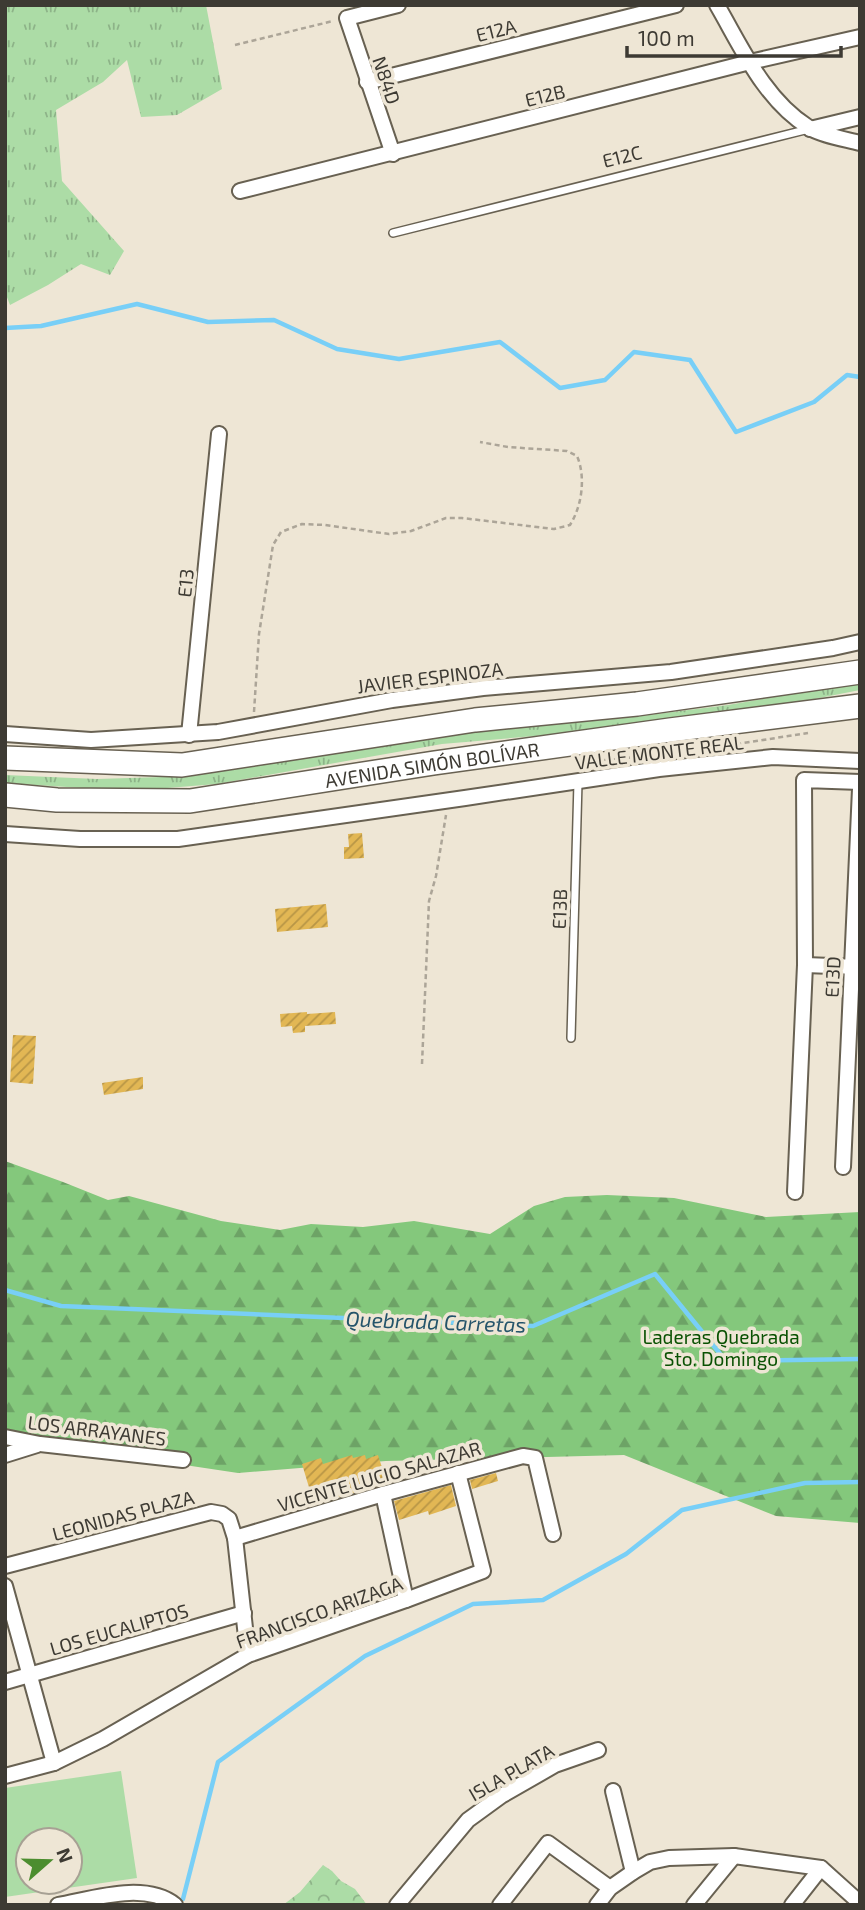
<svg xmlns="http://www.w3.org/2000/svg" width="865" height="1910" font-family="'Exo 2',sans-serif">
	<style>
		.grass { fill: url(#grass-tufts) }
		.forest { fill: url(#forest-firs) }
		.park { fill: url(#park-crowns) }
		.garden { fill: #acdca6; fill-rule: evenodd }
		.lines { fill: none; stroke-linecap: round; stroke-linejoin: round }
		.stream { stroke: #78cff7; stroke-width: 4.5 }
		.building { fill: url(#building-hatch) }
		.service-casing { stroke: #686152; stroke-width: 10 }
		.minor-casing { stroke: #686152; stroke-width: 18 }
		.trunk-casing { stroke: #686152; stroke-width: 26 }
		.path { stroke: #aca598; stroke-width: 2.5; stroke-dasharray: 5 3.5; stroke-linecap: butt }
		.service { stroke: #fff; stroke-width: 7 }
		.minor { stroke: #fff; stroke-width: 14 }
		.trunk { stroke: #fff; stroke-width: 23 }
		.labels { text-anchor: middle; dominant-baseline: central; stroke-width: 7; stroke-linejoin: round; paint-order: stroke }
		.street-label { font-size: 19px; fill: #3d3a33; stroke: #eee6d5 }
		.park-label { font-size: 19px; fill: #095102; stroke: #eee6d5 }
		.water-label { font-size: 21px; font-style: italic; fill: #24546a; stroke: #eee6d5 }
	</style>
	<defs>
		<pattern id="grass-tufts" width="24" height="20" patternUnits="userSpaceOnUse" patternTransform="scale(1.75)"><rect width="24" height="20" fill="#acdca6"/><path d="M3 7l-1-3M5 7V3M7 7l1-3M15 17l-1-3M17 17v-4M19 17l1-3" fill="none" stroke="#8db388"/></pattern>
		<pattern id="forest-firs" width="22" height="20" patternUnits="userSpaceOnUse" patternTransform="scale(1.75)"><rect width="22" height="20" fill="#84c87c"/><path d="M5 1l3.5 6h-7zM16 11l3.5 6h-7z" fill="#6da366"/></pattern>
		<pattern id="park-crowns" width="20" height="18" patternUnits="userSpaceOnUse" patternTransform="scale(1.75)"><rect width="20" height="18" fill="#acdca6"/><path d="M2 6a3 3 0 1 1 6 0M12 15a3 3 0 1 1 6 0" fill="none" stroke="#8db388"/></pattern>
		<pattern id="building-hatch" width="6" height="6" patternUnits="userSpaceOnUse" patternTransform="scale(1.75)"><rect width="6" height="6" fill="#e2b754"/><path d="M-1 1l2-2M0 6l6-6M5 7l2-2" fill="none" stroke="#b89646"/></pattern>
	</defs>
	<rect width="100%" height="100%" fill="#eee6d5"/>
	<g class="grass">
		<path d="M5,5H206L222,89L177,115L141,117L127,60L103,82L56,110L62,181L124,251L110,275L81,264L48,285L10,305L5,292Z"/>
		<path d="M860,682V690L774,707L594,731L442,744L217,784L167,788L98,789L5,783V775L97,779L193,776L440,735L625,718L728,705Z"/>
	</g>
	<path class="forest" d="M5,1161L63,1182L108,1200L129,1196L221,1221L280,1230L311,1224L363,1227L414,1221L490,1234L534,1206L565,1197L607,1195L674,1198L766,1217L860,1212V1523L776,1516L624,1455L386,1461L238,1473L5,1438Z"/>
	<path class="park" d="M323,1865L332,1871L341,1881L355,1889L367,1905H283L300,1892Z"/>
	<path class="garden" d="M121,1771L137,1878L5,1897V1788ZM28,1840H70V1882H28Z"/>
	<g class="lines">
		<g class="stream">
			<path d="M5,328L41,326L137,304L208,322L274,320L337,349L399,359L500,342L560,388L605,380L634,352L690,360L736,432L814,402L847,375L860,377"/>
			<path d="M5,1290L61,1306L533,1326L655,1274L726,1361L860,1359"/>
			<path d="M183,1899L218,1762L365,1656L473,1604L543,1600L626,1554L682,1510L805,1483L860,1482"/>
		</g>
	</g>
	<g class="building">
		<path d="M362,833L364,858L344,859V847H349L348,834Z"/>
		<path d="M326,904L328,927L277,932L275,909Z"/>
		<path d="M307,1012V1014L335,1012L336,1024L305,1026V1032L293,1033L292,1026L281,1027L280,1014Z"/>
		<path d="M13,1035L36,1036L33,1084L10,1082Z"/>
		<path d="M143,1077V1089L104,1095L102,1083Z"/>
		<path d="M352,1455L353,1458L365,1455L366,1459L378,1455L387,1483L314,1504L302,1464L321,1458L323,1464Z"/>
		<path d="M496,1473L498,1481L472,1489L470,1480Z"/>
		<path d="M451,1485L456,1506L429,1515L428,1511L399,1520L394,1501Z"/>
	</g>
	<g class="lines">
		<defs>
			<g id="service">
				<path d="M393,233L809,129"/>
				<path d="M571,1038L578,782"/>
			</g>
			<g id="minor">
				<path d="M717,5C742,48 764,99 808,127C820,135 845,139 860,143"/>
				<path d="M367,82L676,5"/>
				<path d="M810,129L860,117"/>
				<path d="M393,154L347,18L398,5"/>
				<path d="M240,191L750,62L860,37"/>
				<path d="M5,734L91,740L218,732L392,700L483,688L671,672L833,648L860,642"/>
				<path d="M189,735L219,434"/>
				<path d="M5,834L80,839H178L465,798L659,769L773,757L860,761"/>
				<path d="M805,965L858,967"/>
				<path d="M843,1167L860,789"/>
				<path d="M795,1192L805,965L804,780L860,782"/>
				<path d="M5,1437L40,1444L183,1460"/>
				<path d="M5,1455L37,1445"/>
				<path d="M383,1494L406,1600"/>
				<path d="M235,1538L383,1494L523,1456L535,1458L553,1534"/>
				<path d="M5,1566L211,1512L222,1514L229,1519L235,1538L248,1655"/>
				<path d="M5,1586L54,1763"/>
				<path d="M5,1682L244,1613"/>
				<path d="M5,1776L54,1763L103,1739L248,1655L406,1600L483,1571L458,1473"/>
				<path d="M613,1791L633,1872"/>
				<path d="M58,1905C92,1899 145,1881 175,1905"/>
				<path d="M397,1905L468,1820L501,1796L555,1765L598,1750"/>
				<path d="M500,1905L548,1843L610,1888"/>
				<path d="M597,1905L610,1888L633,1872L650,1862L669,1858L734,1856L821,1868L860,1903"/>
				<path d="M694,1905L734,1856"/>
				<path d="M792,1905L821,1868"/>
			</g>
			<g id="trunk">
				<path d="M5,758L182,765L475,720L637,704L860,672"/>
				<path id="s1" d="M5,795L57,800L190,801L434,763L670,730L860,706"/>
			</g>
		</defs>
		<use href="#service" class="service-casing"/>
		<use href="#minor" class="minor-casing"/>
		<use href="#trunk" class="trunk-casing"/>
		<g class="path">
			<path d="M235,45L333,21"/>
			<path d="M254,712L259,634L273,545L281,532L302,524L325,525L389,534L411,531L446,518H462L554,529L570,525C582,506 586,477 577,456L567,451L508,447L480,442"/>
			<path d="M711,748L808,733"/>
			<path d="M586,762L635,757"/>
			<path d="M422,1064L429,901L436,876L446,815"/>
		</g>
		<use href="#service" class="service"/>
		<use href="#minor" class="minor"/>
		<use href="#trunk" class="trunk"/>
	</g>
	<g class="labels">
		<g class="street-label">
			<text transform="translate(496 30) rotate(-14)">E12A</text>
			<text transform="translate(387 80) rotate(71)">N84D</text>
			<text transform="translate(545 95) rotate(-14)">E12B</text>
			<text transform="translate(622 156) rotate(-14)">E12C</text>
			<text transform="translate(185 583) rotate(-84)">E13</text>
			<text transform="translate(430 677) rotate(-7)">JAVIER ESPINOZA</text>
			<text transform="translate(659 752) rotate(-7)">VALLE MONTE REAL</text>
			<text stroke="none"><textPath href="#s1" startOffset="430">AVENIDA SIMÓN BOLÍVAR</textPath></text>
			<text transform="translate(559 909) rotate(-88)">E13B</text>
			<text transform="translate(832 977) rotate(-87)">E13D</text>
			<text transform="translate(97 1430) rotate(7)">LOS ARRAYANES</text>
			<text transform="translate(379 1476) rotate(-16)">VICENTE LUCIO SALAZAR</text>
			<text transform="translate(123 1515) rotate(-15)">LEONIDAS PLAZA</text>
			<text transform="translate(319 1612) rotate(-20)">FRANCISCO ARIZAGA</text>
			<text transform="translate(119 1629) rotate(-16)">LOS EUCALIPTOS</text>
			<text transform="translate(511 1772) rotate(-30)">ISLA PLATA</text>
		</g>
		<g class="park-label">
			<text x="721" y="1336">Laderas Quebrada<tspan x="721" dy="22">Sto. Domingo</tspan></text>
		</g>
		<g class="water-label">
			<text transform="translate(436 1321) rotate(2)">Quebrada Carretas</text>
		</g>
	</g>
	<rect width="865" height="1910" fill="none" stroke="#3d3a33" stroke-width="14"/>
	<g transform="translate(49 1861) rotate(70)"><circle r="33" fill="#eee6d5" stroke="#a7a194" stroke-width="2"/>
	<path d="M0-5L12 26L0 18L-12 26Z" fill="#4c8d2f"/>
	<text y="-10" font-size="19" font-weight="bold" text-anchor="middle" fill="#3d3a33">N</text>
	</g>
	<path d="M627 46v10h214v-10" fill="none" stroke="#3d3a33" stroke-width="3.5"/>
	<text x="638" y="46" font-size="21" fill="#3d3a33" stroke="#eee6d5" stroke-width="5" paint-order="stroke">100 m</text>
</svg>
